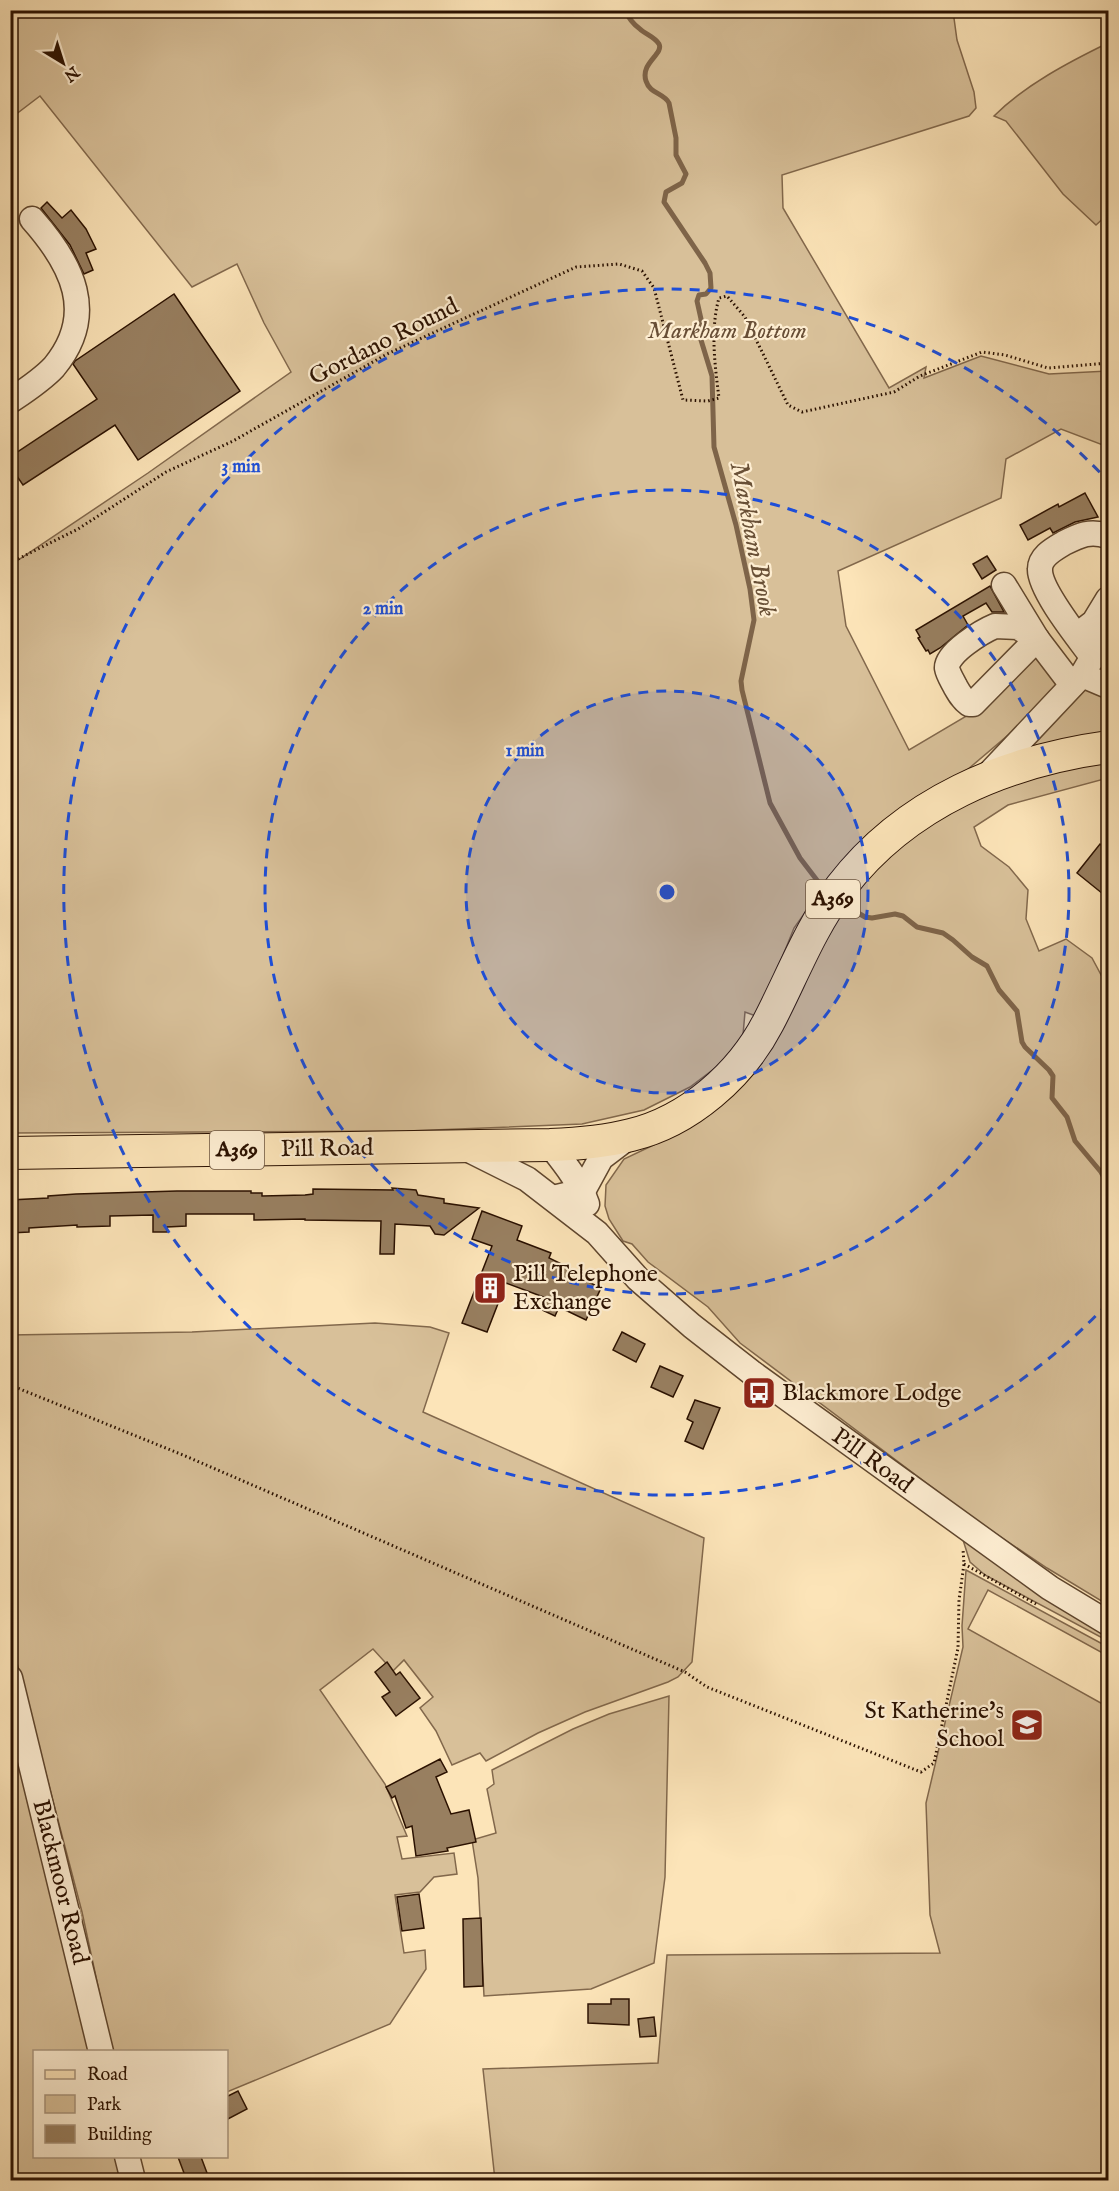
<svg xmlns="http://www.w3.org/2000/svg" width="1119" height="2191" font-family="'IM FELL English',serif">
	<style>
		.green { fill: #d8c099; stroke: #82684c; stroke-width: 1.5 }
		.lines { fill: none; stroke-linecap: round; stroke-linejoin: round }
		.stream { stroke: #7e6449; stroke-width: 5 }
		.building { fill: #987f60; stroke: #2b1100; stroke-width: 1.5 }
		.minor-casing { stroke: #5f462e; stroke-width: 27 }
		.major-casing { stroke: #2b1100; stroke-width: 34 }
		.path { stroke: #2b1100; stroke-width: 3; stroke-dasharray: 1.5 3; stroke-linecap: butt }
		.minor { stroke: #fdedd1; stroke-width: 24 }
		.major { stroke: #fce4b8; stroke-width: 32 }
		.ring { fill: none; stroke: #1d4ed8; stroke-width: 3; stroke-dasharray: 10 8 }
		.labels { text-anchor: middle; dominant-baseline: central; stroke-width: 4.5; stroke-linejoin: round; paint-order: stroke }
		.shield { fill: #fdedd1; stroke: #6a533f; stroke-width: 1.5 }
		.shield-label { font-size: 22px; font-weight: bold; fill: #2b1100 }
		.park-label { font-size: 24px; font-style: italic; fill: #684e36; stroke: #fdedd1 }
		.street-label { font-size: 24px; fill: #2b1100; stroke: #fdedd1 }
		.poi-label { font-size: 24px; fill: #2b1100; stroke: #fdedd1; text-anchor: start }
		.water-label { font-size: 26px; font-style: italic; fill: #695036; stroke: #fdedd1 }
		.centre { fill: #1d4ed8; stroke: #fdedd1; stroke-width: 3 }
		.ring-label { font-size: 18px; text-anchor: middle; font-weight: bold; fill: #1d4ed8; stroke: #fdedd1; stroke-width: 4.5; stroke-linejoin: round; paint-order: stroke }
	</style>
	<rect width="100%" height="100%" fill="#fce4b8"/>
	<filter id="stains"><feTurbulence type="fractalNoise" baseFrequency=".00333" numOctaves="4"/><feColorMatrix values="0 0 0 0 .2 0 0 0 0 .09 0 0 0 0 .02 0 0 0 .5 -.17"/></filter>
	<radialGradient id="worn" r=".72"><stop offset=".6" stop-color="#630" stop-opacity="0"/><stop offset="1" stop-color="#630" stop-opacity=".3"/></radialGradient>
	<g class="green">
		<path d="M10,11H953L957,40L974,92L976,108L969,116L782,175L783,208L889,388L926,367L924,378L981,356L1049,374L1108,371V447L1061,429L1006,459L1001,498L838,571L846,626L909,750L975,711L1037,647L1065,687L967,770L924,794L826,883L794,928L771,985L756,1016L745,1012L743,1035L723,1062L690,1087L644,1110L582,1124L407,1131L11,1133V565L148,473L291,372L264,323L237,264L192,287L40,96L11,118Z"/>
		<path d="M1108,43V214L1096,225L1063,194L1006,121L994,116C1025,85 1069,62 1108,43Z"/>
		<path d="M1079,687L1108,698V736L1007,761Z"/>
		<path d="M1108,754V778L1008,805L974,827L981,846L1009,867L1028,890L1026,919L1039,951L1066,939L1092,958L1108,988V1605L1047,1568L977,1521L740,1343L708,1307L648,1262L632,1244L623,1241L609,1219L605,1206L606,1185L624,1159L662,1141L712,1111L829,931L867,878L901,845L968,800Z"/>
		<path d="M375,1323L430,1327L449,1333L423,1412L704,1538L692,1662L678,1677L668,1682L585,1712L538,1733L486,1761L480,1753L452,1765L436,1731L420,1708L433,1697L404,1660L393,1671L373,1649L320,1690L385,1784L407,1836L397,1837L402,1859L454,1853L457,1874L434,1877L420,1892L395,1895L404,1953L425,1950L426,1969L390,2024L227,2092L226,2052L112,2051L82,1912L11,1640L10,1335L192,1332Z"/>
		<path d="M963,1540L1108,1626V1641L985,1575L970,1562Z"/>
		<path d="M966,1570L1108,1647V1656L988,1590L968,1629L1108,1707V2180H495L483,2069L658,2063L667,1955L940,1953L930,1915L926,1803L963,1647L962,1626Z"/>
		<path d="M669,1696L665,1877L654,1963L591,1989L484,1996L478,1878L472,1840L496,1833L487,1789L494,1784L492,1770L573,1729L609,1714Z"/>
		<path d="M10,1713L93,2051L34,2052V2156L118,2157L122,2180H11Z"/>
	</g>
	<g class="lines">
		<g class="stream">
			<path d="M625,10C628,17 633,24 640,29C645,34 655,37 659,44C664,54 640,63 646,81C650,94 664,93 669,103L676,138V155L686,174L682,183L666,192L664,202L705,263L710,273L711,288L706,294L699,295L697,301L701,319V340L712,376L714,447L736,525L750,589L754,620L741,681L742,690L770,803L800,858L826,892"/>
			<path d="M841,903L865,917L872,918L895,914L903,916L917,927L943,933L953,940L972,957L987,966L999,990L1017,1011L1022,1042L1025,1047L1049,1070L1053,1076L1052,1098L1067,1117L1075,1141L1101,1172L1108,1185"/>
		</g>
	</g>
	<g class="building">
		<path d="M47,202L62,218L71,210L86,229L96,249L86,253L93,270L84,274L70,245L41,208Z"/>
		<path d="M174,294L240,391L138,460L115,425L23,485L10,466V457L97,399L73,364L75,361Z"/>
		<path d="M1085,493L1098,517L1075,522L1053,533L1050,528L1028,540L1020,525L1058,504L1059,507Z"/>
		<path d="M987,556L996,570L982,579L973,564Z"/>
		<path d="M990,586L1004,612H992L986,603L963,616L968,625L940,648L930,654L928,650L926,651L918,638L920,637L916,630Z"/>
		<path d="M1100,844L1108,851V898L1077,873Z"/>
		<path d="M392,1188L416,1190L418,1195L444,1199V1203L479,1208L444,1235L435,1234L430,1226L395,1224L394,1254H380L381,1221L305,1220V1219L254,1220V1214H186V1226L167,1227V1232H153V1215L110,1216V1226L77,1227V1225L29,1228V1232L10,1233V1200L48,1198V1196L76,1194L177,1191H251V1193H262V1196L305,1195L313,1194V1189L393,1190Z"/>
		<path d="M482,1211L522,1226L517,1240L551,1253L549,1258L576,1271L574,1275L601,1288L586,1320L559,1307L555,1316L540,1309L546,1298L506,1283L487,1332L462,1323L492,1246L472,1239Z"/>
		<path d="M622,1332L645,1344L636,1362L613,1350Z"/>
		<path d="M660,1366L683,1376L673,1397L651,1387Z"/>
		<path d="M695,1400L720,1408L703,1449L685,1441L693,1422L687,1419Z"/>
		<path d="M387,1662L396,1675L400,1672L420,1698L396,1716L382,1697L390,1692L375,1672Z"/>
		<path d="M440,1759L447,1772L436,1777L451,1814L469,1810L476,1842L447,1848L448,1851L416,1856L412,1826L406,1828L395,1796L392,1798L386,1787Z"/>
		<path d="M419,1894L424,1928L402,1931L397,1897Z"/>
		<path d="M481,1918L483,1986L464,1987L463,1919Z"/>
		<path d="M611,1999H629V2025L588,2023V2004H611Z"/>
		<path d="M654,2017L656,2036L640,2037L638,2019Z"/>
		<path d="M238,2091L247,2109L226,2120V2097Z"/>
		<path d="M178,2157H201L210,2181H187Z"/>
	</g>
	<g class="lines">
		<defs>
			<g id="minor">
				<path d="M10,401C25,391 42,380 54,367C98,314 72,264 32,219"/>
				<path d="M1004,585L1037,639L1072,685"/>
				<path d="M995,626L1018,627L1037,639L973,704H969C962,699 959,693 955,686C952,680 948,674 947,668C946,653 983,631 995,626Z"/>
				<path d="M1077,635L1094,622L1108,599"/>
				<path d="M1093,658C1080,640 1039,590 1040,569C1040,556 1054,549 1064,543C1080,535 1090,530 1108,536"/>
				<path d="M1082,675L1108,686"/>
				<path d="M985,778L1082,675L1108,631"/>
				<path d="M550,1145C565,1164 579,1181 587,1204"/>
				<path d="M463,1147L527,1179L597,1233L638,1279L692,1326L751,1372L1050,1588L1108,1623"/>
				<path d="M553,1198L583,1191L601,1158L630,1136"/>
				<path d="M10,1678L101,2052"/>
				<path d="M127,2156L133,2180"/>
			</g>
			<path id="major" d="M10,1153L550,1145C577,1144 604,1142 631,1135C689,1121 741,1075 768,1023C792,977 810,928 841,887C906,802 1006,761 1108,747"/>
		</defs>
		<use href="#minor" class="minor-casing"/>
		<use href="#major" class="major-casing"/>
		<g class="path">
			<path d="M10,563L78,529L166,472L233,441L387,354L576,267L619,264L642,271L654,288L683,400L708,401L719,398C715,366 710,330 719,298L727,296L745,317L788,405L802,412L894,392L920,376L982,352L1005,355L1048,368L1108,363"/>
			<path d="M10,1385L183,1455L685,1672L707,1687L921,1772L934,1763L958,1648L959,1600L964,1564L963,1549"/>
			<path d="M964,1564L1036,1604"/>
		</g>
		<use href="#minor" class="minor"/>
		<use href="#major" class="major"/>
	</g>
	<circle cx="667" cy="892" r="201" fill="#1d4ed8" fill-opacity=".12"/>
	<g class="ring">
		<circle cx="667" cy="892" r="201"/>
		<circle cx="667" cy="892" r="402"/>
		<path d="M1108 1303A603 603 0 1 1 1108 481"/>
	</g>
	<defs>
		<symbol id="building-square" viewBox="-11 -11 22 22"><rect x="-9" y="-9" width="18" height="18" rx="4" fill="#8f2418" stroke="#fdedd1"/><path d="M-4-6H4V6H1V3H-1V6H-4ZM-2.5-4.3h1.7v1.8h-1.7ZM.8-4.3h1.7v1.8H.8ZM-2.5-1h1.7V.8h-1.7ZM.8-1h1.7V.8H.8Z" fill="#fff"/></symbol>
		<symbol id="bus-square" viewBox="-11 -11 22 22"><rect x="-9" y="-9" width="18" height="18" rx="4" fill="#8f2418" stroke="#fdedd1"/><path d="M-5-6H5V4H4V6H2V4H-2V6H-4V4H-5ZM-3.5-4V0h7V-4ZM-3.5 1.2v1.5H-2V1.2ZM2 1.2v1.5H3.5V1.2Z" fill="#fff"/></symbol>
		<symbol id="school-square" viewBox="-11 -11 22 22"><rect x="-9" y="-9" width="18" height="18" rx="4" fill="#8f2418" stroke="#fdedd1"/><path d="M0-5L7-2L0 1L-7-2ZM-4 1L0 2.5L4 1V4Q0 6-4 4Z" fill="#fff"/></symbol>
	</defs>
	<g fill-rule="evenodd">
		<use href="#building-square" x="471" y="1269" width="38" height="38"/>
		<use href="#bus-square" x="740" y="1374" width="38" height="38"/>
		<use href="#school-square" x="1008" y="1706" width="38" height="38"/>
	</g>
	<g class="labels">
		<g class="shield">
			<rect x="806" y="880" width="54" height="38" rx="4.5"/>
			<rect x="210" y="1131" width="54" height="38" rx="4.5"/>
		</g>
		<g class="shield-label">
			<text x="833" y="899">A369</text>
			<text x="237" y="1150">A369</text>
		</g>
		<g class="park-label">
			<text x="727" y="331">Markham Bottom</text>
		</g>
		<g class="street-label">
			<text transform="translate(384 342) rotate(-27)">Gordano Round</text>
			<text transform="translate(327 1149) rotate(-1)">Pill Road</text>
			<text transform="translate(872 1461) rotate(36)">Pill Road</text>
			<text transform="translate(60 1882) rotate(76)">Blackmoor Road</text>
		</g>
		<g class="poi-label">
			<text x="513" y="1274">Pill Telephone<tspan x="513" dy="28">Exchange</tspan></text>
			<text x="782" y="1393">Blackmore Lodge</text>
			<text x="1004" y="1711" text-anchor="end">St Katherine's<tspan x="1004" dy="28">School</tspan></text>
		</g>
		<g class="water-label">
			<text transform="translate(753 539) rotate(79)">Markham Brook</text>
		</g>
	</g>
	<circle cx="667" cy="892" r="9" class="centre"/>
	<g class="ring-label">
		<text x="241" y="472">3 min</text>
		<text x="383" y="614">2 min</text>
		<text x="525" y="756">1 min</text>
	</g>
	<rect width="1119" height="2191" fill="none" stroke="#fce4b8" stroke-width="36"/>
	<rect x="12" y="12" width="1095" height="2167" fill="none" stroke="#2b1100" stroke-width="3"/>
	<rect x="18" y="18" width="1083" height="2155" fill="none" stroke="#2b1100" stroke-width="1.5"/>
	<rect x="33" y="2050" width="195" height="108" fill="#fdedd1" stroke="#a9957d" stroke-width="1.5"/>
	<rect x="45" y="2070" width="30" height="9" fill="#fce4b8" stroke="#a9957d" stroke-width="1.5"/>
	<text x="87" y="2080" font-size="18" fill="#2b1100">Road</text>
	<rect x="45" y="2095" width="30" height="18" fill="#d8c099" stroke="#a9957d" stroke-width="1.5"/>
	<text x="87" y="2110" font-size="18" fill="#2b1100">Park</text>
	<rect x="45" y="2125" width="30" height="18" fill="#987f60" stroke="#a9957d" stroke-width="1.5"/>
	<text x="87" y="2140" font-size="18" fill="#2b1100">Building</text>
	<g transform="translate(63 63) rotate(142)" stroke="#fdedd1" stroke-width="4.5" paint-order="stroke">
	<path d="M0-4.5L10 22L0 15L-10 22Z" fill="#2b1100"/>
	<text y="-9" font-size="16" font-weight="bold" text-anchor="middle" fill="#2b1100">N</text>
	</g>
	<rect width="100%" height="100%" filter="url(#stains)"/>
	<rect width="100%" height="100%" fill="url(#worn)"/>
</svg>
